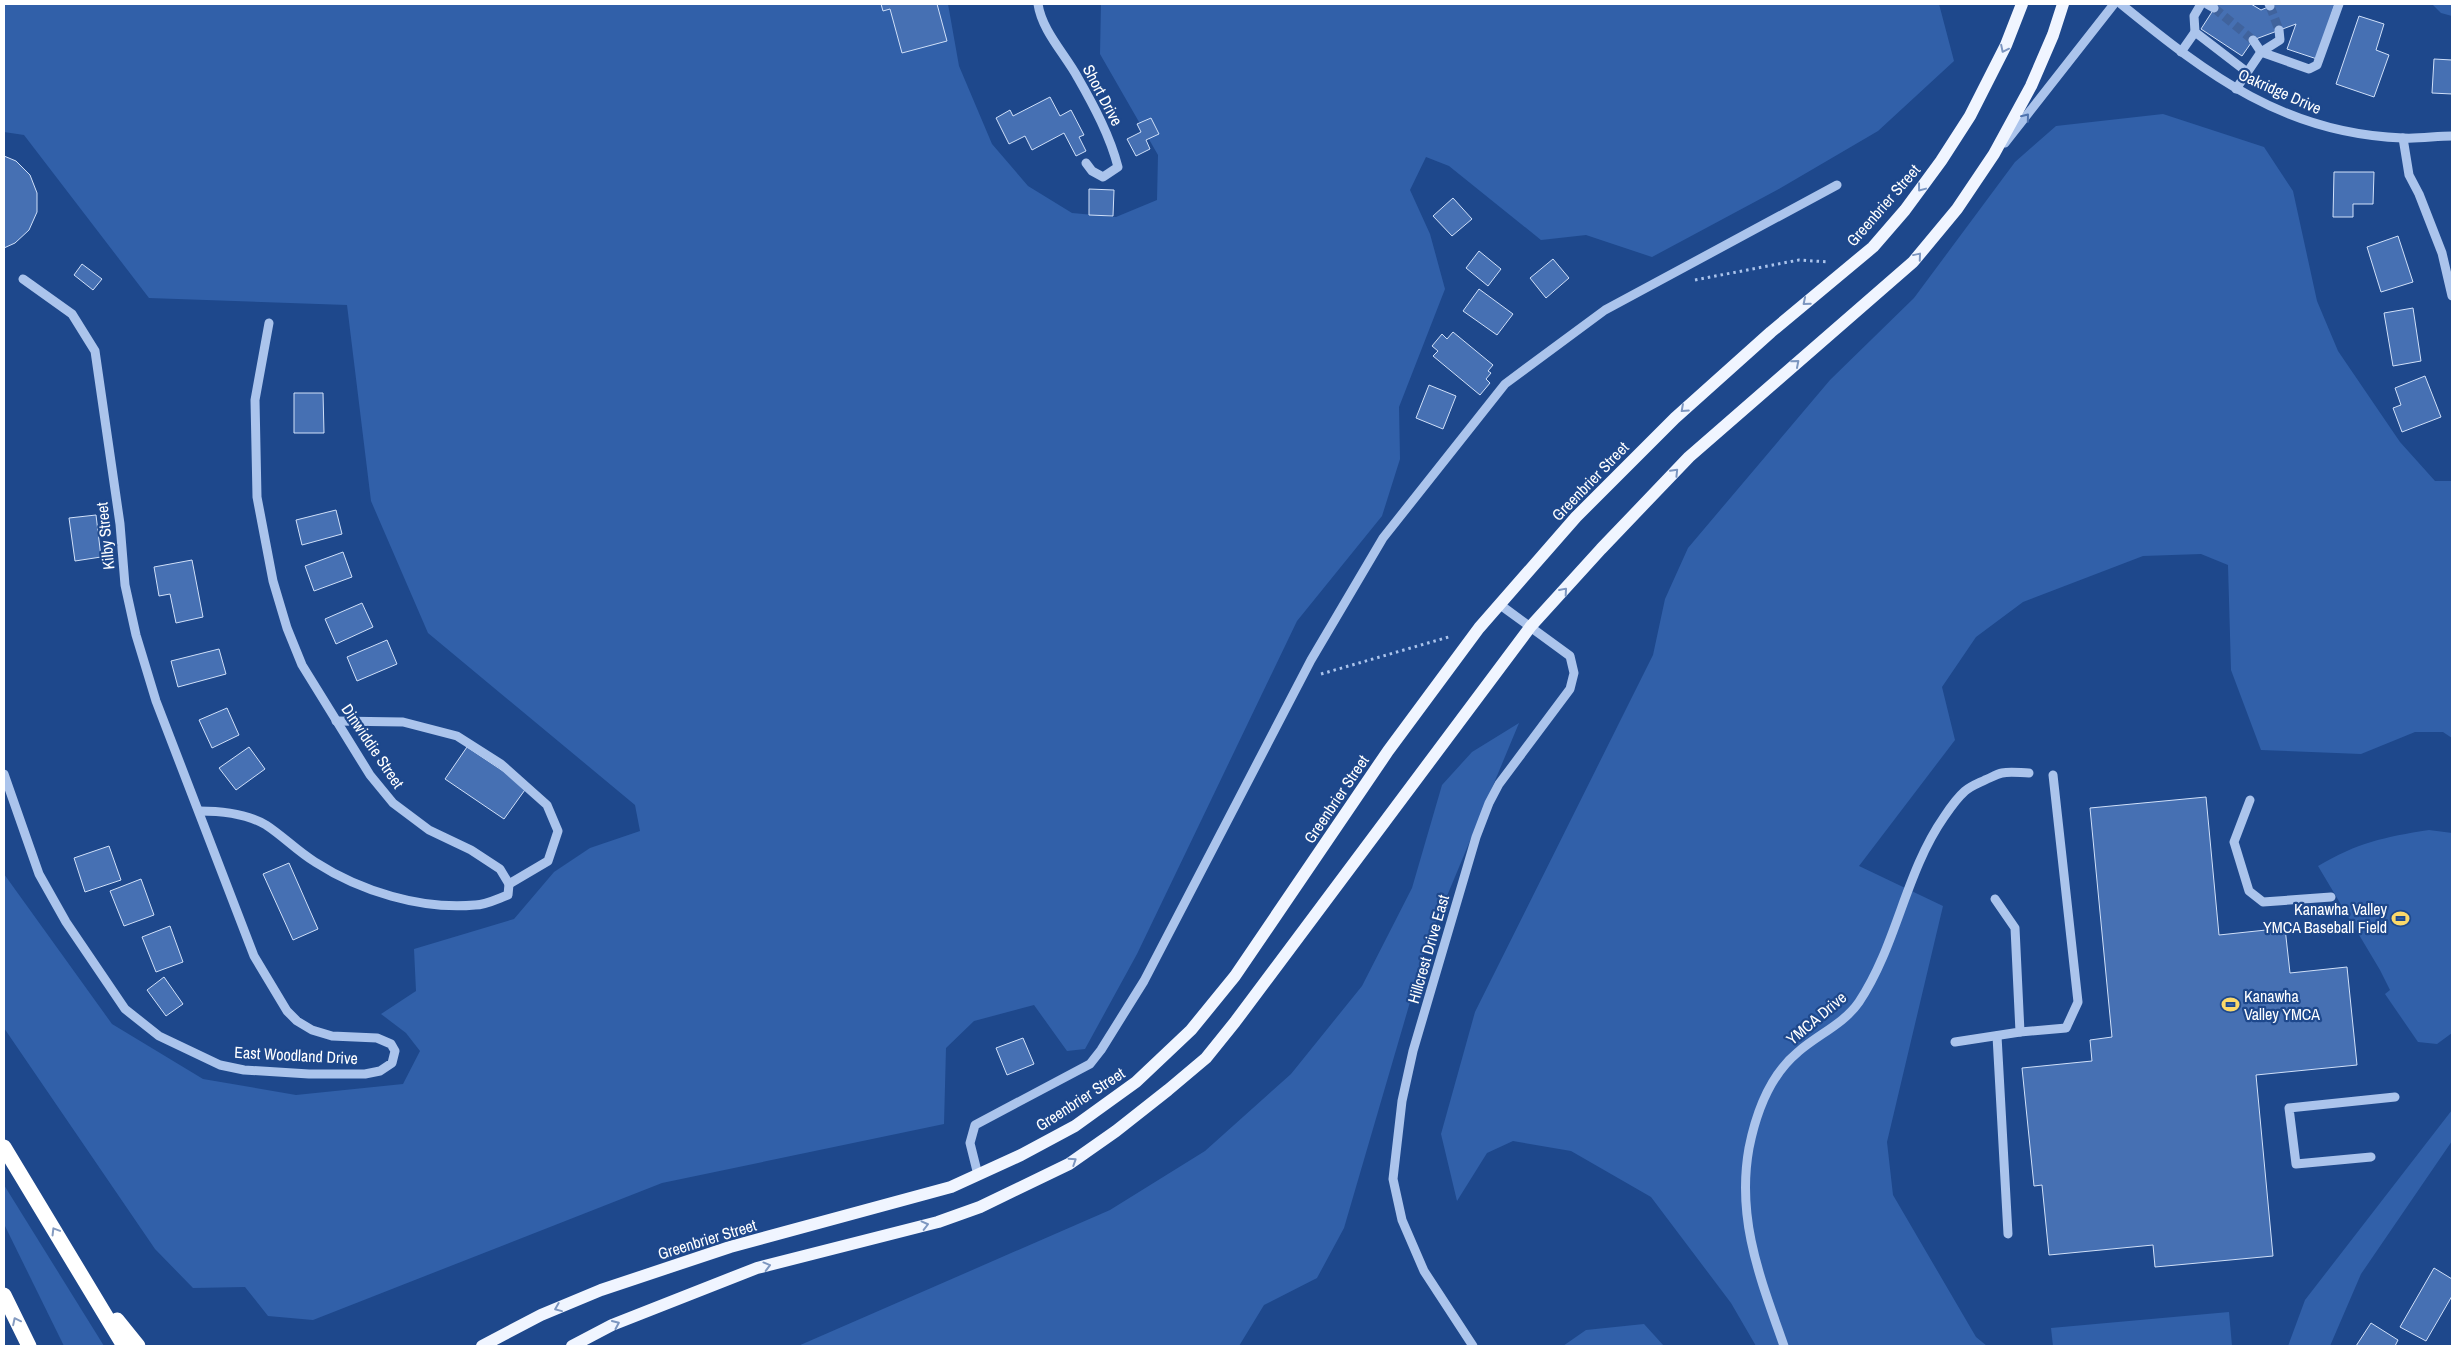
<svg xmlns="http://www.w3.org/2000/svg" width="2456" height="1350" font-family="'Archivo Narrow',sans-serif">
	<style>
		.green { fill: #3160a9 }
		.building { fill: #4670b3; stroke: #d0e0f9 }
		.lines { fill: none; stroke-linecap: round; stroke-linejoin: round }
		.minor-tunnel { stroke: #40639d; stroke-width: 9; stroke-dasharray: 9 4.5; stroke-linecap: butt }
		.path { stroke: #abc4ec; stroke-width: 3; stroke-dasharray: 2.5 4; stroke-linecap: butt }
		.minor { stroke: #abc4ec; stroke-width: 9 }
		.major { stroke: #f0f5ff; stroke-width: 12 }
		.highway { stroke: #fff; stroke-width: 15 }
		.oneway { stroke: #7c96c0 }
		.oneway2 { stroke: #4f73ae }
		.oneway3 { stroke: #839ac0 }
		.labels { text-anchor: middle; dominant-baseline: central; stroke-width: 4.5; stroke-linejoin: round; paint-order: stroke }
		.street-label { font-size: 16px; fill: #fff; stroke: #1e488c }
		.poi-label { font-size: 16px; fill: #fff; stroke: #1e488c; text-anchor: end }
	</style>
	<rect width="100%" height="100%" fill="#1e488c"/>
	<g class="green">
		<path d="M4,4H948L959,66L992,144L1028,186L1072,213L1116,217L1157,200L1158,155L1100,54L1101,4H1939L1954,61L1878,131L1777,190L1652,257L1586,235L1541,240L1449,166L1426,157L1410,190L1430,234L1445,289L1399,407L1400,459L1382,516L1297,621L1137,954L1085,1049L1067,1051L1034,1005L974,1021L946,1048L944,1124L662,1183L313,1320L268,1316L245,1287L193,1288L155,1249L4,1028V874L112,1024L203,1079L296,1095L403,1084L420,1051L406,1033L381,1014L416,991L414,949L514,919L554,872L590,848L640,831L635,805L428,633L371,501L347,305L149,298L24,135L4,132Z"/>
		<path d="M2432,4H2452V16L2441,13Z"/>
		<path d="M2163,114L2264,147L2293,191L2317,301L2338,351L2400,442L2435,481H2452V738L2443,732H2415L2361,754L2261,750L2231,670L2228,565L2201,554L2143,556L2023,602L1976,637L1942,687L1955,740L1859,866L1943,906L1887,1142L1893,1195L1976,1337L1987,1346H1756L1731,1303L1651,1197L1571,1151L1513,1141L1487,1153L1457,1201L1441,1134L1475,1012L1653,655L1665,599L1688,548L1830,380L1914,298L2015,162L2056,126Z"/>
		<path d="M1519,723L1427,944L1344,1228L1317,1278L1264,1305L1239,1346H798L1110,1210L1205,1151L1291,1074L1362,986L1412,888L1442,785L1472,752Z"/>
		<path d="M2429,830L2452,833V1033L2437,1044L2418,1042L2385,994L2390,990L2380,970L2318,866C2357,843 2384,837 2429,830Z"/>
		<path d="M2452,1110V1141L2361,1274L2330,1346H2288L2305,1300Z"/>
		<path d="M4,1185L104,1346H64L4,1224Z"/>
		<path d="M2229,1312L2232,1346H2053L2051,1328Z"/>
		<path d="M1644,1324L1664,1346H1563L1586,1330Z"/>
	</g>
	<g class="building">
		<path d="M881,4H937L947,41L902,53L890,9L883,11Z"/>
		<path d="M2217,4H2251L2261,10L2275,4H2335L2317,59L2287,49L2296,24L2253,40L2242,56L2201,29Z"/>
		<path d="M2359,16L2384,24L2376,50L2389,55L2374,97L2336,84Z"/>
		<path d="M2434,59L2452,60V94L2432,93Z"/>
		<path d="M1050,97L1060,116L1071,110L1084,135L1079,137L1086,151L1076,156L1064,133L1032,150L1025,136L1009,144L996,118L1010,110L1013,116Z"/>
		<path d="M1151,118L1159,134L1146,140L1150,149L1136,156L1127,139L1141,132L1137,124Z"/>
		<path d="M4,156L16,161L30,175L37,193V212L29,230L15,243L4,248Z"/>
		<path d="M2334,172H2374L2373,204H2353V217H2333Z"/>
		<path d="M1089,189L1114,190L1113,216L1089,215Z"/>
		<path d="M1453,198L1472,219L1452,236L1433,216Z"/>
		<path d="M2398,236L2413,282L2381,292L2367,247Z"/>
		<path d="M1479,251L1501,269L1488,286L1466,268Z"/>
		<path d="M1553,259L1569,278L1546,298L1530,278Z"/>
		<path d="M82,264L102,279L93,290L74,275Z"/>
		<path d="M1479,289L1513,314L1497,335L1463,311Z"/>
		<path d="M2413,308L2421,361L2393,366L2384,313Z"/>
		<path d="M1453,332L1493,365L1488,371L1491,373L1486,379L1490,383L1480,395L1433,356L1438,351L1432,346L1442,334L1447,339Z"/>
		<path d="M2425,376L2441,417L2402,432L2393,408L2401,405L2395,388Z"/>
		<path d="M1429,385L1456,396L1443,429L1416,418Z"/>
		<path d="M294,393H323L324,433H294Z"/>
		<path d="M336,510L342,534L302,545L296,520Z"/>
		<path d="M96,515L101,557L75,561L69,518Z"/>
		<path d="M343,552L352,577L314,591L305,566Z"/>
		<path d="M192,560L203,617L176,623L170,594L159,596L154,567Z"/>
		<path d="M362,603L373,627L336,644L325,619Z"/>
		<path d="M387,640L397,664L357,681L347,657Z"/>
		<path d="M219,649L226,674L178,687L171,661Z"/>
		<path d="M227,708L239,735L212,748L199,720Z"/>
		<path d="M249,747L265,769L236,790L219,768Z"/>
		<path d="M467,747L527,787L504,819L445,779Z"/>
		<path d="M2206,797L2219,935L2285,928L2290,973L2347,967L2357,1065L2256,1075L2273,1256L2155,1267L2153,1245L2049,1255L2042,1185L2034,1186L2022,1068L2092,1061L2090,1040L2112,1037L2090,808Z"/>
		<path d="M109,846L121,880L85,892L74,858Z"/>
		<path d="M289,863L318,929L293,940L263,874Z"/>
		<path d="M141,879L154,915L124,926L110,891Z"/>
		<path d="M170,926L183,962L156,972L142,937Z"/>
		<path d="M164,977L183,1004L166,1016L147,990Z"/>
		<path d="M1023,1038L1034,1064L1007,1075L996,1048Z"/>
		<path d="M2434,1268L2452,1279V1296L2426,1341L2400,1327Z"/>
		<path d="M2371,1323L2398,1340L2395,1346H2356Z"/>
	</g>
	<g class="lines">
		<g class="minor-tunnel">
			<path d="M2270,6L2279,30"/>
			<path d="M2214,8L2253,40"/>
		</g>
		<g class="path">
			<path d="M1695,280L1799,260L1829,262"/>
			<path d="M1321,674L1452,636"/>
		</g>
		<g class="minor">
			<path d="M1038,4C1042,31 1065,54 1078,78C1094,106 1110,136 1118,167L1103,177L1092,171L1086,163"/>
			<path d="M2121,4C2208,75 2285,134 2403,138C2419,139 2436,136 2452,136"/>
			<path d="M2201,4L2194,16L2195,32L2247,72"/>
			<path d="M2207,4L2214,8"/>
			<path d="M2269,4L2270,6"/>
			<path d="M2253,40L2261,52L2309,69L2317,65L2339,4"/>
			<path d="M2181,52L2195,32"/>
			<path d="M2236,89L2261,52L2280,40L2279,30"/>
			<path d="M2403,138L2409,175L2419,194L2442,253L2452,296"/>
			<path d="M2005,143L2114,4"/>
			<path d="M336,721L403,722L457,736L501,764L547,805L558,831L548,861L509,884"/>
			<path d="M4,774L39,874L66,922L125,1009L159,1036L220,1065L244,1070L309,1074H365L380,1071L392,1063L395,1051L391,1044L377,1038L332,1036L312,1030L297,1021L287,1011L254,956L156,701L136,635L125,585L120,524L95,351L72,314L23,279"/>
			<path d="M2250,800L2234,842L2249,891L2263,902L2331,897"/>
			<path d="M199,811C221,811 246,813 266,825C283,836 297,851 315,862C360,891 421,910 475,905C486,905 497,899 508,895L509,884L500,869L471,850L429,830L393,803L370,775L302,665L287,628L273,581L257,497L255,400L269,323"/>
			<path d="M2020,1032L2066,1028L2078,1002L2053,775"/>
			<path d="M1997,1036L2008,1234"/>
			<path d="M1955,1042L2020,1032L2015,928L1995,899"/>
			<path d="M2371,1157L2296,1164L2289,1108L2395,1097"/>
			<path d="M978,1175L970,1143L975,1125L1090,1064L1101,1050L1144,981L1311,660L1383,538L1505,384L1605,310L1837,185"/>
			<path d="M1473,1346L1424,1271L1402,1220L1393,1179L1402,1101L1413,1051L1476,837L1489,803L1499,784L1570,689L1574,673L1570,656L1499,604"/>
			<path d="M1784,1346C1761,1280 1736,1220 1749,1148C1756,1113 1770,1075 1798,1052C1817,1035 1844,1024 1859,1002C1897,945 1905,873 1944,817C1950,808 1957,798 1965,791C1971,786 1979,783 1985,780C1990,778 1997,774 2002,773C2011,771 2021,773 2029,773"/>
		</g>
		<g class="major">
			<path d="M482,1346L541,1315L601,1290L730,1247L951,1187L1021,1155L1075,1126L1136,1082L1191,1030L1235,976L1388,751L1479,628L1576,517L1675,418L1771,332L1873,247L1905,210L1941,161L1970,116L2006,45L2022,4"/>
			<path d="M572,1346L612,1325L757,1268L938,1222L980,1207L1069,1164L1116,1131L1168,1090L1206,1058L1235,1022L1531,626L1601,549L1689,457L1913,262L1957,209L1994,154L2031,86L2053,35L2063,4"/>
		</g>
		<g class="highway">
			<path d="M4,1147L124,1346"/>
			<path d="M4,1295L29,1346"/>
			<path d="M117,1320L138,1346"/>
		</g>
	</g>
	<defs><path id="oneway-chevron" d="M-2-3.5L2.5 0L-2 3.5" fill="none" stroke-width="1.6" stroke-linecap="round" stroke-linejoin="round" transform="scale(1.25)"/></defs>
	<g class="oneway">
		<use href="#oneway-chevron" transform="translate(2004 49) rotate(116)"/>
		<use href="#oneway-chevron" transform="translate(1921 188) rotate(127)"/>
		<use href="#oneway-chevron" transform="translate(1918 256) rotate(-50)"/>
		<use href="#oneway-chevron" transform="translate(1806 302) rotate(140)"/>
		<use href="#oneway-chevron" transform="translate(1796 363) rotate(-41)"/>
		<use href="#oneway-chevron" transform="translate(1684 409) rotate(138)"/>
		<use href="#oneway-chevron" transform="translate(1675 472) rotate(-46)"/>
		<use href="#oneway-chevron" transform="translate(1564 591) rotate(-49)"/>
		<use href="#oneway-chevron" transform="translate(1073 1161) rotate(-33)"/>
		<use href="#oneway-chevron" transform="translate(925 1225) rotate(-14)"/>
		<use href="#oneway-chevron" transform="translate(767 1266) rotate(-15)"/>
		<use href="#oneway-chevron" transform="translate(558 1308) rotate(158)"/>
		<use href="#oneway-chevron" transform="translate(616 1324) rotate(-24)"/>
	</g>
	<use class="oneway2" href="#oneway-chevron" transform="translate(2026 117) rotate(-51)"/>
	<g class="oneway3">
		<use href="#oneway-chevron" transform="translate(55 1231) rotate(-121)"/>
		<use href="#oneway-chevron" transform="translate(16 1321) rotate(-116)"/>
	</g>
	<defs>
		<symbol id="stadium-bare" viewBox="-9 -9 18 18"><path d="M0-5a6.5 5 0 1 0 0 10a6.5 5 0 1 0 0-10ZM-3.5-1.8h7v3.6h-7Z" fill="#fbd96a" stroke="#1e488c" stroke-width="2.5" paint-order="stroke"/></symbol>
	</defs>
	<g fill-rule="evenodd">
		<use href="#stadium-bare" x="2388" y="906" width="25" height="25"/>
		<use href="#stadium-bare" x="2218" y="992" width="25" height="25"/>
	</g>
	<g class="labels">
		<g class="street-label">
			<text transform="translate(2280 91) rotate(24)">Oakridge Drive</text>
			<text transform="translate(1103 95) rotate(62)">Short Drive</text>
			<text transform="translate(1883 205) rotate(-49)">Greenbrier Street</text>
			<text transform="translate(1590 481) rotate(-46)">Greenbrier Street</text>
			<text transform="translate(105 536) rotate(-96)">Kilby Street</text>
			<text transform="translate(373 746) rotate(56)">Dinwiddie Street</text>
			<text transform="translate(1336 799) rotate(-56)">Greenbrier Street</text>
			<text transform="translate(1428 949) rotate(-74)">Hillcrest Drive East</text>
			<text transform="translate(1816 1018) rotate(-40)">YMCA Drive</text>
			<text transform="translate(296 1055) rotate(3)">East Woodland Drive</text>
			<text transform="translate(1080 1099) rotate(-33)">Greenbrier Street</text>
			<text transform="translate(707 1239) rotate(-17)">Greenbrier Street</text>
		</g>
		<g class="poi-label">
			<text x="2387" y="909">Kanawha Valley<tspan x="2387" dy="18">YMCA Baseball Field</tspan></text>
			<text x="2244" y="996" text-anchor="start">Kanawha<tspan x="2244" dy="18">Valley YMCA</tspan></text>
		</g>
	</g>
	<rect width="2456" height="1350" fill="none" stroke="#ffffff" stroke-width="10"/>
</svg>
